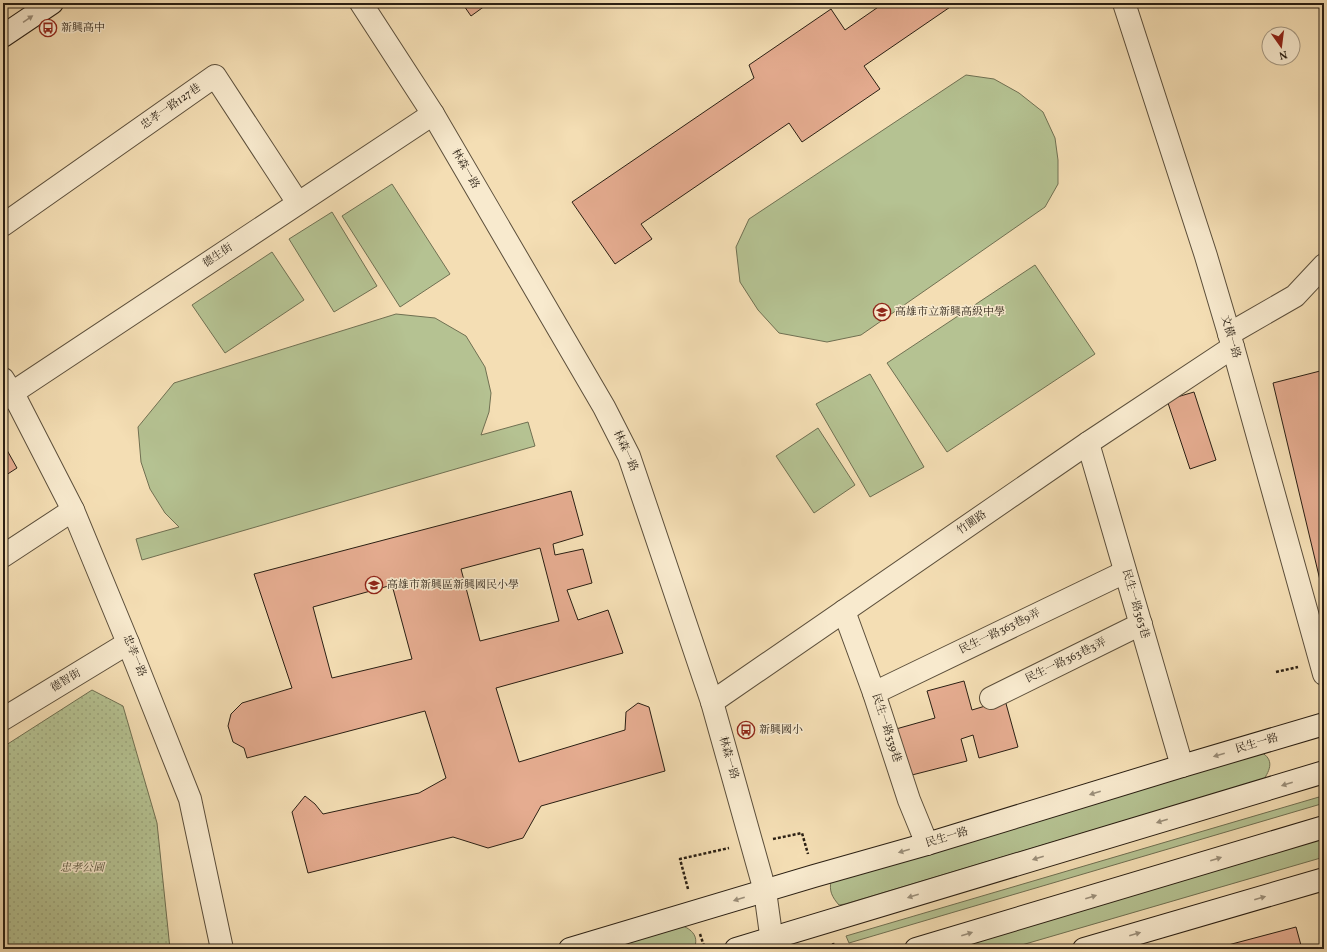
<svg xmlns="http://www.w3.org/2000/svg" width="1327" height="952" font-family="Vollkorn,'Noto Serif TC',serif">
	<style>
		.grass { fill: #b5c292; stroke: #707052 }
		.park { fill: url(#park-dots); stroke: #707052 }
		.building { fill: #e5ac90; stroke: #2a1f13; fill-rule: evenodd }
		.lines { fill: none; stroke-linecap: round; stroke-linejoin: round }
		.street-casing { stroke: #5c4f3b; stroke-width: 24 }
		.secondary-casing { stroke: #2a1f13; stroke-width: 24 }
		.path { stroke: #2a1f13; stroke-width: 2.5; stroke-dasharray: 3 2; stroke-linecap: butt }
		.street { stroke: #f8eace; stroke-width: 22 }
		.secondary { stroke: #f8eace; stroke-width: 22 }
		.oneway { fill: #9b8f7a }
		.labels { text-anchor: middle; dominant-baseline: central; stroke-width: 3; stroke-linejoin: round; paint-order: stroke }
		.poi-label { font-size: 11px; fill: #2a1f13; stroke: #f8eace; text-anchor: start }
		.street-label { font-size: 11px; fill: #2a1f13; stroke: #f8eace }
		.park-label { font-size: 11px; font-style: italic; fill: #545039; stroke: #f8eace }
	</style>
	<defs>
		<pattern id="park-dots" width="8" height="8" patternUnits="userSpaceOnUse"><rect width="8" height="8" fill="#b5c292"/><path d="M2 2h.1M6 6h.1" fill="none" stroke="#9ca67d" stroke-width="1.8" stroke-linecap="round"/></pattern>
	</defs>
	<rect width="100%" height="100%" fill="#f4deb4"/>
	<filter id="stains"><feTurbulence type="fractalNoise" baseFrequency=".005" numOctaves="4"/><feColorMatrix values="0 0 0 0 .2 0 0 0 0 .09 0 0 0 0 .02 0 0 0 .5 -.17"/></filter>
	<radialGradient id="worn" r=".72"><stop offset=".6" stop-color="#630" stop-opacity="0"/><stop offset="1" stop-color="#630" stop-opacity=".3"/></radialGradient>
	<g class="grass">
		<path d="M966,75L994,79L1019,93L1043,112L1055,138L1058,160V184L1045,207L861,335L827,342L779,333L758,310L740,282L736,247L749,219Z"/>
		<path d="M392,184L450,274L400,307L342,216Z"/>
		<path d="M332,212L377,286L334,312L289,239Z"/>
		<path d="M272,252L304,300L225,353L192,305Z"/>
		<path d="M1035,265L1095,354L947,452L887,363Z"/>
		<path d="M396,314L435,318L466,336L485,367L491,393L489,412L481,435L528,422L535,446L142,560L136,539L179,527L165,513L150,489L141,462L138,427L174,383Z"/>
		<path d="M870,374L924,467L870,497L816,404Z"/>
		<path d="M818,428L855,485L814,513L776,456Z"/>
		<path d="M1259,751C1273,758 1272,767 1264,779L845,904L839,905C832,897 829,891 831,881Z"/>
		<path d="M1319,797L1321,804L849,943L846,936Z"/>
		<path d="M1324,832V857L1008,949H933Z"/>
		<path d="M678,924C690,928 700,935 694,949H592Z"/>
	</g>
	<path class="park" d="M92,690L123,706L157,823L170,949H3V747Z"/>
	<g class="building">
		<path d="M462,3H489L471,16Z"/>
		<path d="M884,3H956L864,66L880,89L802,142L789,123L641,224L652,239L615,264L572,202L754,78L749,65L831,9L845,30Z"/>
		<path d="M1324,370V597L1273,383Z"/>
		<path d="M1194,392L1216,460L1190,469L1167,400Z"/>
		<path d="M3,443L17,468L3,477Z"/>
		<path d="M571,491L583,535L553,544L555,555L583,549L592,583L567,590L578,620L608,610L623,653L496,688L519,762L625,730L626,712L638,703L649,707L665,771L541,806L523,838L488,848L453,837L308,873L292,812L305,796L315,804L323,814L419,793L446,778L425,711L247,758L244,748L233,742L228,726L231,714L242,703L292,688L254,574ZM540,548L559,621L480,641L461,569ZM392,585L412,659L332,678L313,607Z"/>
		<path d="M964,681L972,710L1005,700L1018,747L979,758L973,735L961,739L967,761L908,776L896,729L935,718L927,691Z"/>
		<path d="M1296,927L1302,949H1213Z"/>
	</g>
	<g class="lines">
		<defs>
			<g id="street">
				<path d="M361,3L433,114L604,407L629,456L712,702L765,891L773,949"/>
				<path d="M1124,3L1206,256L1233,347L1324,674"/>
				<path d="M3,225L215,76L298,203"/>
				<path d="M1229,334L1295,296L1324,265"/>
				<path d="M3,379L17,401L73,510L128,643L190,799L222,949"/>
				<path d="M3,399L433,114"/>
				<path d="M1088,443L1182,766"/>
				<path d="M3,556L73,510"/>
				<path d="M844,611L874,693L909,800L927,844"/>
				<path d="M874,693L1125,572"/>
				<path d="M991,698L1141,624"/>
				<path d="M712,702L1088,443L1233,347"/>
				<path d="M3,719L128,643"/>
			</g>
			<g id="secondary">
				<path d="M3,36L52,3"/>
				<path d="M570,949L814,876L927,844L1182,766L1324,724"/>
				<path d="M736,949L1324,772"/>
				<path d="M916,949L1324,827"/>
				<path d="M1084,949L1324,879"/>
			</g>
		</defs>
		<use href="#street" class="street-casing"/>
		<use href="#secondary" class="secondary-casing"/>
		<g class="path">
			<path d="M1276,672L1298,667"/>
			<path d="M773,839L802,833L808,854"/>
			<path d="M688,889L680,859L729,848"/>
			<path d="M700,934L705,949"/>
			<path d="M833,943L834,949"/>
		</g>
		<use href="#street" class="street"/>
		<use href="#secondary" class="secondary"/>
	</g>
	<defs><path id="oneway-solid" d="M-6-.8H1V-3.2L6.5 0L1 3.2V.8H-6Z"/></defs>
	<g class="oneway">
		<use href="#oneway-solid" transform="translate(28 19) rotate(-34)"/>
		<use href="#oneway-solid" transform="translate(1219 755) rotate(164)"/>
		<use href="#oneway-solid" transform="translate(1287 784) rotate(163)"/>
		<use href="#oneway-solid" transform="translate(1095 793) rotate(163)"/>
		<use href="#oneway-solid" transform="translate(1162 821) rotate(163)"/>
		<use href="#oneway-solid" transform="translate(904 851) rotate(164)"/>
		<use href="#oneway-solid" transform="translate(1038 858) rotate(163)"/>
		<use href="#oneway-solid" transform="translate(1216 859) rotate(-17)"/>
		<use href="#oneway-solid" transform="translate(913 896) rotate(163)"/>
		<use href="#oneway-solid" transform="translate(1091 897) rotate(-17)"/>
		<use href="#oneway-solid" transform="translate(1260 898) rotate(-16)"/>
		<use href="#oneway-solid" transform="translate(739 899) rotate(163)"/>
		<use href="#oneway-solid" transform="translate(967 934) rotate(-17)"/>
		<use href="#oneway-solid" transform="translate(1135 934) rotate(-16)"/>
	</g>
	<defs>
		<symbol id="bus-ring" viewBox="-11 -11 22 22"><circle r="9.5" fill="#f8eace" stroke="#8f2418" stroke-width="1.5"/><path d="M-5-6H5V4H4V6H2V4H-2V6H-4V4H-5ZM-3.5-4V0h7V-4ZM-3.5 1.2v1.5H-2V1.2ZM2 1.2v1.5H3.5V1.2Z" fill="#8f2418"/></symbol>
		<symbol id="school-ring" viewBox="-11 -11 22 22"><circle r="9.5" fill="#f8eace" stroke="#8f2418" stroke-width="1.5"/><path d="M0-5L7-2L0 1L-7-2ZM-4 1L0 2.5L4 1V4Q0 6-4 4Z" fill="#8f2418"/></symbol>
	</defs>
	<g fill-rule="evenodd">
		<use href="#bus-ring" x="38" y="18" width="20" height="20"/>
		<use href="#school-ring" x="872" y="302" width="20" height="20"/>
		<use href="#school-ring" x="364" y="575" width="20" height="20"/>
		<use href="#bus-ring" x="736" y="720" width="20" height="20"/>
	</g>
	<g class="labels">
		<g class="poi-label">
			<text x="61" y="28">新興高中</text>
			<text x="895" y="312">高雄市立新興高級中學</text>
			<text x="387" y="585">高雄市新興區新興國民小學</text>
			<text x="759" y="730">新興國小</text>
		</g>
		<g class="street-label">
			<text transform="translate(171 107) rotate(-35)">忠孝一路127巷</text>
			<text transform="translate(465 169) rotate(60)">林森一路</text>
			<text transform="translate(218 256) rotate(-34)">德生街</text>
			<text transform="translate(1230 337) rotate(74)">文橫一路</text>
			<text transform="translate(625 451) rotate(66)">林森一路</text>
			<text transform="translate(972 523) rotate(-35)">竹圍路</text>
			<text transform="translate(1135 604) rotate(74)">民生一路363巷</text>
			<text transform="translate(1000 632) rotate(-26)">民生一路363巷9弄</text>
			<text transform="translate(134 656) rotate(68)">忠孝一路</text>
			<text transform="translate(1066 661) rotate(-26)">民生一路363巷3弄</text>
			<text transform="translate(66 681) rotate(-31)">德智街</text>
			<text transform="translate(886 728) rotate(72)">民生一路339巷</text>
			<text transform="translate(1257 744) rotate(-16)">民生一路</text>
			<text transform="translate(728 758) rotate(74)">林森一路</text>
			<text transform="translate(947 838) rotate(-17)">民生一路</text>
		</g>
		<g class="park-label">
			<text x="82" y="868">忠孝公園</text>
		</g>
	</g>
	<rect width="1327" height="952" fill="none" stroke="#f4deb4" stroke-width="16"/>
	<rect x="4" y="4" width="1319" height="944" fill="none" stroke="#2a1f13" stroke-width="2"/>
	<rect x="8" y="8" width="1311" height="936" fill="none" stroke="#2a1f13"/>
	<g transform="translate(1281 46) rotate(166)"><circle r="19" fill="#f8eace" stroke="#a69983"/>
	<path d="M0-3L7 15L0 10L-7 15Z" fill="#8f2418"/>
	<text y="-6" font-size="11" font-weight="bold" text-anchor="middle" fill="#2a1f13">N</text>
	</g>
	<rect width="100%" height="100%" filter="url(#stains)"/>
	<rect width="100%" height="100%" fill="url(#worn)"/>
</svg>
